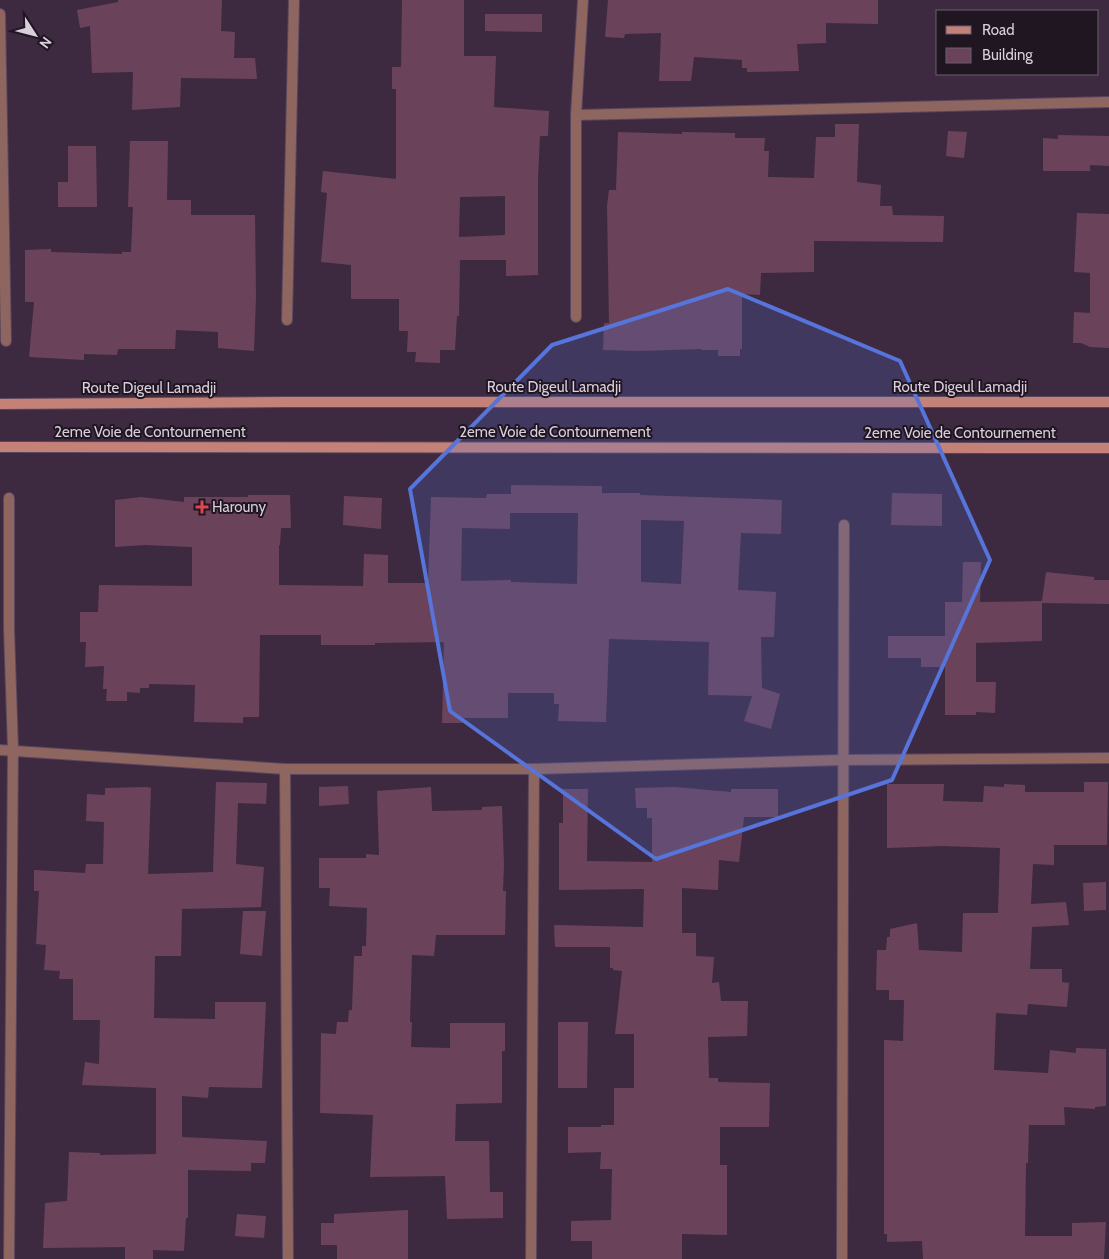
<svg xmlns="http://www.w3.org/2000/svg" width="1109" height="1259" font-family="Cabin,sans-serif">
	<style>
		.building { fill: #6a435b; fill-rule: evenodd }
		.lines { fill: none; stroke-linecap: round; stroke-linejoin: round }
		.minor-casing { stroke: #59475d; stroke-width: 12 }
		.tertiary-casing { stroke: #59475d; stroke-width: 12 }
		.secondary-casing { stroke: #59475d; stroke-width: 12 }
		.minor { stroke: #8f655f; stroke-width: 10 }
		.tertiary { stroke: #8f655f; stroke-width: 10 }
		.secondary { stroke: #c38178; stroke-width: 10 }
		.marked { fill: #5674d9; fill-opacity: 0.2; stroke: #5674d9; stroke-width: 4; stroke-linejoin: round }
		.health-dot { fill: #e0444e; stroke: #1f1621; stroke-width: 2 }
		.labels { text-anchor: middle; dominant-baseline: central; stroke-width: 4; stroke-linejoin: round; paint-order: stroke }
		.street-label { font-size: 15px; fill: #dacddc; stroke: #1f1621 }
		.poi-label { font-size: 15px; fill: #dacddc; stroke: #1f1621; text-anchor: start }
	</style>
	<rect width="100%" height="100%" fill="#3d2a41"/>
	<g class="building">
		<path d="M118,0H222L221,31L235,32L234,58H255L257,79L181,78L180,107L132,110L133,72L92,73L90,26L80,28L77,10L118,2Z"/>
		<path d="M402,0H464V56H496L494,107L549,111L548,136H540L538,178V275L506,276V260H460L459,316H457L455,350H440V363L415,362L416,352H407L408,331H399V299H351V265L321,262L327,193L321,192L323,171L396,179V89H392V67H401ZM505,196V235L459,237L460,197Z"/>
		<path d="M608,0H878V24L826,23V43L797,44L799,71L747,72V68H742V60L694,57L691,81H659L661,33L625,34L624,38L605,37Z"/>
		<path d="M485,14H542V32L485,31Z"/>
		<path d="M835,124H859L857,182L881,185L880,206H892L893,215L944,216L943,242L814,241V272L761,273L760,295L742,294V349H740V356H718V350H701V349L640,351L603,350L604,323H609L607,206L609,190H616L618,132L682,134V132L735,133V138H765L764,151H769L768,177L814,178L816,137H835Z"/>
		<path d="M948,131L967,132L964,158L946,156Z"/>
		<path d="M1058,135L1109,136V166L1090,165V171H1043V138L1058,139Z"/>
		<path d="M130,141H168L167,200H191V215H255L256,297L254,351L218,348V332L176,330L175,349H118L117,355L84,354V360L29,357L34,302H25V250L51,249V252L122,254V252H131L133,207H128Z"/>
		<path d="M68,146H96L97,207H58V182H68Z"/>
		<path d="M1077,213L1109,214V348L1090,347L1081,343H1073L1074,312L1090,313V273L1074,272Z"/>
		<path d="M511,485L602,486V493H640V495L782,500L781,534L741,533L738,590L776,592L774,637H761L762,688L780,694L771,729L744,721L752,696L708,695L709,642L609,639L606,722L558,721L559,704H554V693H508V718H462V723H442L444,642L375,643V645H321V635H260L259,717H243V723L194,722L195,685L149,684V688H140V693L127,692V701H106L107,689H103L104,666L85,667L86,642H80V612H98L99,585L192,586V547L145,545L115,547V500L141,497L184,502V497H248V495H290L291,528H281L280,545H279V585L363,586L364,554L388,555V583H428L431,497L486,498L487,494H511ZM510,513H578L577,584L511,582V580L461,581L462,528L510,529ZM641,520L684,521L681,584L641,582Z"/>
		<path d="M892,493L942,494V526L891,525Z"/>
		<path d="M344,496L382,498L381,529L343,525Z"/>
		<path d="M963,562H981L980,602L1042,601L1046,572L1094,577V580H1109V604L1042,603V641L976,643V682H996L995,713L976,712V715H945V667H921V658H888V636H945V602H962Z"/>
		<path d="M216,782L267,783L266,804L238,803L236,864L264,867L261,907L182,909L181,956H155L154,1018L215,1019V1002H266L262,1088L209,1087L208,1098L182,1096V1137L267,1141L265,1163H251V1171L188,1170V1218H186L184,1251L153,1250V1259H125V1247L43,1248L45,1203L67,1201L69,1152L100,1153V1155L156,1154V1088L82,1085L85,1062L99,1064L100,1020H73V979H59L60,971L44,970L46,945L36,944L39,891H34V870L85,873L86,864H103L104,822L86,821L87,794L105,795V788L147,787L151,788L148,874L213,872Z"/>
		<path d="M1084,782H1108L1107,845H1054V865L1033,864L1031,904L1066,902L1069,925L1032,927L1030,969H1062V982L1069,983L1067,1007L1028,1004L1027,1015L996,1013L994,1070L1048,1073L1050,1050L1076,1053V1048L1106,1049V1106L1095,1107V1109L1064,1107L1065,1125H1029L1028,1163H1026L1025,1236H1072V1223L1106,1222L1104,1259H923L922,1241L887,1242V1234H884V1040L903,1041L904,1000H889V990H876L877,950H886L887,937H890V929L917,923L919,950L962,952L963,913H998L1000,848L943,846L887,848V784H944L943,801L983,802L984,786L1004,787V784L1025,785V792H1084Z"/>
		<path d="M348,786L349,804L319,806V787Z"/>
		<path d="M431,787L432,811L482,810V807L502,806L504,865L503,891H506L505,935H436L434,956L412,955L410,1022H412L411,1047L450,1048V1023H505V1051H502V1103L456,1104L455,1141H489L490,1192H503V1218L447,1219L445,1176L370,1177L373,1115L320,1113L321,1033L336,1034L337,1022H348L349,1010H352L354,956H362V946H366L367,908L329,906L330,888H319V858H366V854L379,855L377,791Z"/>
		<path d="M675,787L731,792V789H778V817H744L739,862L719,860L718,890L682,888V933H696V956L714,957L712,983L719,982L721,1001H748L747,1036L708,1037L709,1078H718V1082L770,1083L769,1127H720V1165H727V1235L682,1234V1259H592V1241H571V1221L611,1220L612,1169H600L601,1152L568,1153V1127H601V1125H614V1088H634V1034H615L622,971L613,970V968H610V947H555L554,925L643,927L644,889L559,890V823H563V789H588L587,861L652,862V818H647V808H636L635,788Z"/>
		<path d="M1106,882V910L1084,911L1083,883Z"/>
		<path d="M243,911H266L262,956L240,954Z"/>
		<path d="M558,1022H588L587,1088H558Z"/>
		<path d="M408,1210V1259H337V1245H321V1223H334V1214Z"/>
		<path d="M237,1214L266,1216L264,1238L235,1236Z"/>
	</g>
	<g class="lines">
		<defs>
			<g id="minor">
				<path d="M576,115L1109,102"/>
				<path d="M576,317V115L583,0"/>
				<path d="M287,320L294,0"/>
				<path d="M9,498V629L13,749L9,1259"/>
				<path d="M0,750L285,769H534L842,760L1109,758"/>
				<path d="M285,769L288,1259"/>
				<path d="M531,1259L534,769"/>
				<path d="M842,1259L844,525"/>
			</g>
			<path id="tertiary" d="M0,14L6,341"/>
			<g id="secondary">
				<path d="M0,404L285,402H1109"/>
				<path d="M0,447L1109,448"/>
			</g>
		</defs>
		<use href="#minor" class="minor-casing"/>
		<use href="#tertiary" class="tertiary-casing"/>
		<use href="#secondary" class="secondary-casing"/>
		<use href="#minor" class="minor"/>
		<use href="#tertiary" class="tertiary"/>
		<use href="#secondary" class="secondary"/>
	</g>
	<path class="marked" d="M728,289L900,361L990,560L892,780L656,859L450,711L410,489L552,345Z"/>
	<path class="health-dot" d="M199.5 499.5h5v5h5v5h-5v5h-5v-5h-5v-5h5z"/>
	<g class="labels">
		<g class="street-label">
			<text x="554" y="387">Route Digeul Lamadji</text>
			<text x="960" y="387">Route Digeul Lamadji</text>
			<text x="149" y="388">Route Digeul Lamadji</text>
			<text x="150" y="432">2eme Voie de Contournement</text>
			<text x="555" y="432">2eme Voie de Contournement</text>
			<text x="960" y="433">2eme Voie de Contournement</text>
		</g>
		<g class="poi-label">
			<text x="212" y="507">Harouny</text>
		</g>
	</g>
	<rect x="936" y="10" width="162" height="65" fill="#1f1621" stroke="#6a5f6c"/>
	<rect x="946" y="26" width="25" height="8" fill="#c38178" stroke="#6a5f6c"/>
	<text x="982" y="35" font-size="15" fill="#dacddc">Road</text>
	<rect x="946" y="48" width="25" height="15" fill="#6a435b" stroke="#6a5f6c"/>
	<text x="982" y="60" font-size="15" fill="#dacddc">Building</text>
	<g transform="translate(35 35) rotate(126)" stroke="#1f1621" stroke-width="4" paint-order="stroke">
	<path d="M0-4L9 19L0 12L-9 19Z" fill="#dacddc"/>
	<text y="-8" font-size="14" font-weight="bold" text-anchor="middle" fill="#dacddc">N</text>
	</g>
</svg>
